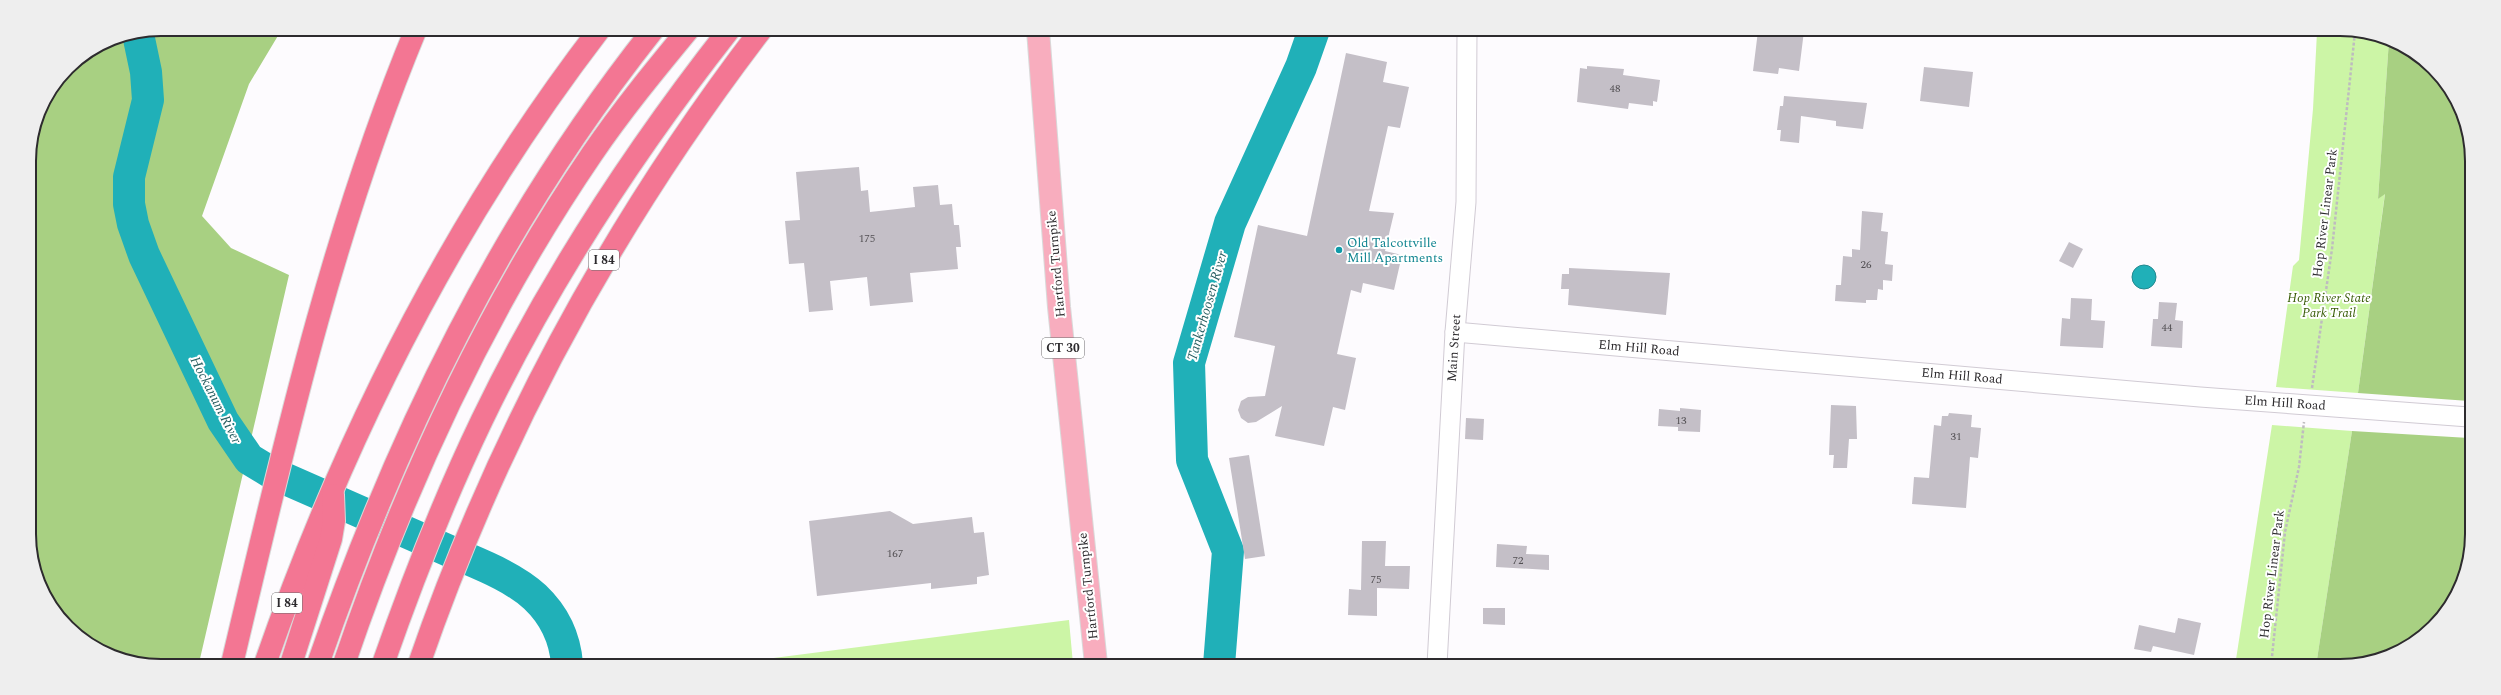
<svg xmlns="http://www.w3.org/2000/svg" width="2501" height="695" font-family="Spectral,serif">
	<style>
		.green { fill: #ccf5a6 }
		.forest { fill: #a8d082 }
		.water { fill: #20b0b8; stroke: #24888f }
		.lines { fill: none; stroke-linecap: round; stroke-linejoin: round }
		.river { stroke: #20b0b8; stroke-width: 32 }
		.building { fill: #c4bfc7 }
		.minor-casing { stroke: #d1cbd4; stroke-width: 21 }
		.major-casing { stroke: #d9d9d9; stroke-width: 24 }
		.highway-casing { stroke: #d9d9d9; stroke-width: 24 }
		.path { stroke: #bebcbf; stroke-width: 2.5; stroke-dasharray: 3 2; stroke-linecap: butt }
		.minor { stroke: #fff; stroke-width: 19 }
		.major { stroke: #f8adbe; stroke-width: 22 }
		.highway { stroke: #f37693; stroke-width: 22 }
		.culture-dot { fill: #0f9aa8; stroke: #fff; stroke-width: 1.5 }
		.labels { text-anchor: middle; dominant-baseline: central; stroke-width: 4; stroke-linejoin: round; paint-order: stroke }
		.number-label { font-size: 11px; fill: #535054 }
		.shield { fill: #fff; stroke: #6c6b6d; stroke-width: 1 }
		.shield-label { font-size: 12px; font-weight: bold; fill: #2d2b2e }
		.street-label { font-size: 13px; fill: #2d2b2e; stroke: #fff }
		.culture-label { font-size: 13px; fill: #0d838f; stroke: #fff; text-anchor: start }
		.park-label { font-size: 13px; font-style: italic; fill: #395c07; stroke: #fff }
		.water-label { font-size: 14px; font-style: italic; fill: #295f62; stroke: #fff }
		.rim { fill: none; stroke: #2d2b2e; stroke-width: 2 }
	</style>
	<rect width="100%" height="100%" fill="#fdfbfe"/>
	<g class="green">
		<path d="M2317,32H2366L2389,40L2378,199L2385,193L2358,393L2276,387L2293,266L2299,260L2313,109Z"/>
		<path d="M2272,425L2352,431L2316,666H2235Z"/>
		<path d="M1069,620L1073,664H726Z"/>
	</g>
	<g class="forest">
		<path d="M161,29H282L249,84L202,216L231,248L289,275L199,663H135L102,652L68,628L47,600L32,560L29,152L39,110L68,67L110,39Z"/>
		<path d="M2389,40C2418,51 2445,74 2459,103C2463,113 2466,125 2470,135L2469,401L2358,393L2385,194L2378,199Z"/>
		<path d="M2352,431L2469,438V560L2454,600L2427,633L2391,656L2349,666H2316Z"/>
	</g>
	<circle class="water" cx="2144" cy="277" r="12"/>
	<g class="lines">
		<g class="river">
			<path d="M138,34L146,72L148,100L129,177V204L133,224L144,255L223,421L249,459L272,473C330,499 389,524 447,550C476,563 511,575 535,597C554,615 565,638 567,664"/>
			<path d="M1219,665L1228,551L1192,460L1189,363L1230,223L1301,67L1314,30"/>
		</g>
	</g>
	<g class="building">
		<path d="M1758,31H1804L1799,71L1779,68L1778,74L1753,71Z"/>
		<path d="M1346,53L1387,62L1383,82L1409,87L1400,128L1388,126L1369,211L1394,213L1385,251L1402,255L1394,290L1363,283L1361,293L1351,290L1337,354L1356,358L1345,410L1333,407L1324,446L1275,436L1282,406L1256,422L1248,423L1241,418L1238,410L1241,401L1248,397L1265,396L1275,346L1234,337L1258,225L1307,236Z"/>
		<path d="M1587,66L1624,69L1623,75L1660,80L1657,102L1653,101V106L1629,103L1628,109L1577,102L1580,68L1587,69Z"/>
		<path d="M1924,67L1973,72L1969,107L1920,101Z"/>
		<path d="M1784,96L1867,103L1863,129L1836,126V121L1801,116L1799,143L1780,141L1781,130H1777L1780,106H1783Z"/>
		<path d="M859,167L861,191L868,190L870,212L915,207L913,187L938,185L940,205L952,204L954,225H959L961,247H956L958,269L910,273L913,302L870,306L867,277L830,281L833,310L809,312L804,263L789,264L785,221L800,220L796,172Z"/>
		<path d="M1862,211L1883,213L1881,231L1888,232L1885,264L1893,265L1892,281L1883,280V290L1878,289L1877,300H1866V303L1835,301L1836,285H1841L1843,256L1852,257V249L1860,250Z"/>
		<path d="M2069,242L2083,249L2073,268L2059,261Z"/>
		<path d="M1569,268L1670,273L1666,315L1568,305L1569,289H1561L1562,274H1569Z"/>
		<path d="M2071,298L2092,299L2091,320L2105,321L2103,348L2060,346L2062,318L2070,319Z"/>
		<path d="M2159,302L2177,303L2175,320L2183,321L2182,348L2151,346L2153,319H2158Z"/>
		<path d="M1831,405L1856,406L1857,439H1849L1847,468H1833L1834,455H1829Z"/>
		<path d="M1680,408L1701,410L1700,432L1678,431V427L1658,426L1659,409L1680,411Z"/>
		<path d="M1949,413L1972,415L1971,427L1981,428L1978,458L1970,457L1966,508L1912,504L1914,477L1929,478L1934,425L1941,426L1942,416H1948Z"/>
		<path d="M1466,418L1484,419L1483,440L1465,439Z"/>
		<path d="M1249,455L1265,556L1245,559L1229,458Z"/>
		<path d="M890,511L913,524L972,517L974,533L984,532L989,575L977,577V584L931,589V583L817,596L809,521Z"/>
		<path d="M1362,541H1386L1385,566H1410L1409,589L1377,588V616L1348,615L1349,589L1361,590Z"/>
		<path d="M1497,544L1527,546L1526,554L1549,555V570L1496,567Z"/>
		<path d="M1483,608H1505V625L1483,624Z"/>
		<path d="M2178,618L2201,623L2194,655L2153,646L2151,652L2134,649L2139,625L2175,633Z"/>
	</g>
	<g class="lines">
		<defs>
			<g id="minor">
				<path d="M1455,332L2200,397L2469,417"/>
				<path d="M1437,665L1455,332L1466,202L1467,31"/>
			</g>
			<path id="major" d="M1038,30L1059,307L1096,664"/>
			<g id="highway">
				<path d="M232,664C283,449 331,234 416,29"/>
				<path d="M265,664C344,437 453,220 599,30"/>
				<path d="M291,664L331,539L334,521L333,495"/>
				<path d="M318,664C397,435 502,220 653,30"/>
				<path d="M344,664C405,484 485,311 592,154C622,110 655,70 688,30"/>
				<path d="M383,664C412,581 444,499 482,420C549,281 634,151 729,30"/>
				<path d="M419,664C498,435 614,222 761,30"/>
			</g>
		</defs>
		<use href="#minor" class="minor-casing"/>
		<use href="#major" class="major-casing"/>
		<use href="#highway" class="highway-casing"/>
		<g class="path">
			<path d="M2312,388L2332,249L2355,32"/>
			<path d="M2271,666L2285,532L2299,467L2304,422"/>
		</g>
		<use href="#minor" class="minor"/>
		<use href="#major" class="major"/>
		<use href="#highway" class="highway"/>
	</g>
	<circle class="culture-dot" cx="1339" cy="250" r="4"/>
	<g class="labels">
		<g class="number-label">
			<text x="1615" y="88">48</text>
			<text x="867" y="238">175</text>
			<text x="1866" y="264">26</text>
			<text x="2167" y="327">44</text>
			<text x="1681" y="420">13</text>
			<text x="1956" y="436">31</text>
			<text x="895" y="553">167</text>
			<text x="1518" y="560">72</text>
			<text x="1376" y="579">75</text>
		</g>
		<g class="shield">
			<rect x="589" y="250" width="30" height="20" rx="3"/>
			<rect x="1042" y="338" width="42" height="20" rx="3"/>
			<rect x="272" y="593" width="30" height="20" rx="3"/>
		</g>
		<g class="shield-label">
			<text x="604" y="260">I 84</text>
			<text x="1063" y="348">CT 30</text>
			<text x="287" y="603">I 84</text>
		</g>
		<g class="street-label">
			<text transform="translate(2325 213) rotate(-83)">Hop River Linear Park</text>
			<text transform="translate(1056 264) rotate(-95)">Hartford Turnpike</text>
			<text transform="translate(1454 348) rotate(-86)">Main Street</text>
			<text transform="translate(1639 348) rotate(5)">Elm Hill Road</text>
			<text transform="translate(1962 376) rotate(5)">Elm Hill Road</text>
			<text transform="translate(2285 403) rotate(4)">Elm Hill Road</text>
			<text transform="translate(2272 574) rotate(-83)">Hop River Linear Park</text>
			<text transform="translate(1088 586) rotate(-96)">Hartford Turnpike</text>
		</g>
		<g class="culture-label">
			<text x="1347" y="243">Old Talcottville<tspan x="1347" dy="15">Mill Apartments</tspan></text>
		</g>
		<g class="park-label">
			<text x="2329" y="298">Hop River State<tspan x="2329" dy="15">Park Trail</tspan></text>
		</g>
		<g class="water-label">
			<text transform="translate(1207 306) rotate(-74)">Tankerhoosen River</text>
			<text transform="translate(216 400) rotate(63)">Hockanum River</text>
		</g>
	</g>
	<path d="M0 0H2501V695H0ZM161 36H2340A125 125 0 0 1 2465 161V534A125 125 0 0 1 2340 659H161A125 125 0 0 1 36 534V161A125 125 0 0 1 161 36Z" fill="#eee" fill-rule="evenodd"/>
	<path class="rim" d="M161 36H2340A125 125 0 0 1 2465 161V534A125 125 0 0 1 2340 659H161A125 125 0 0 1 36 534V161A125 125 0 0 1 161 36Z"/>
</svg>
